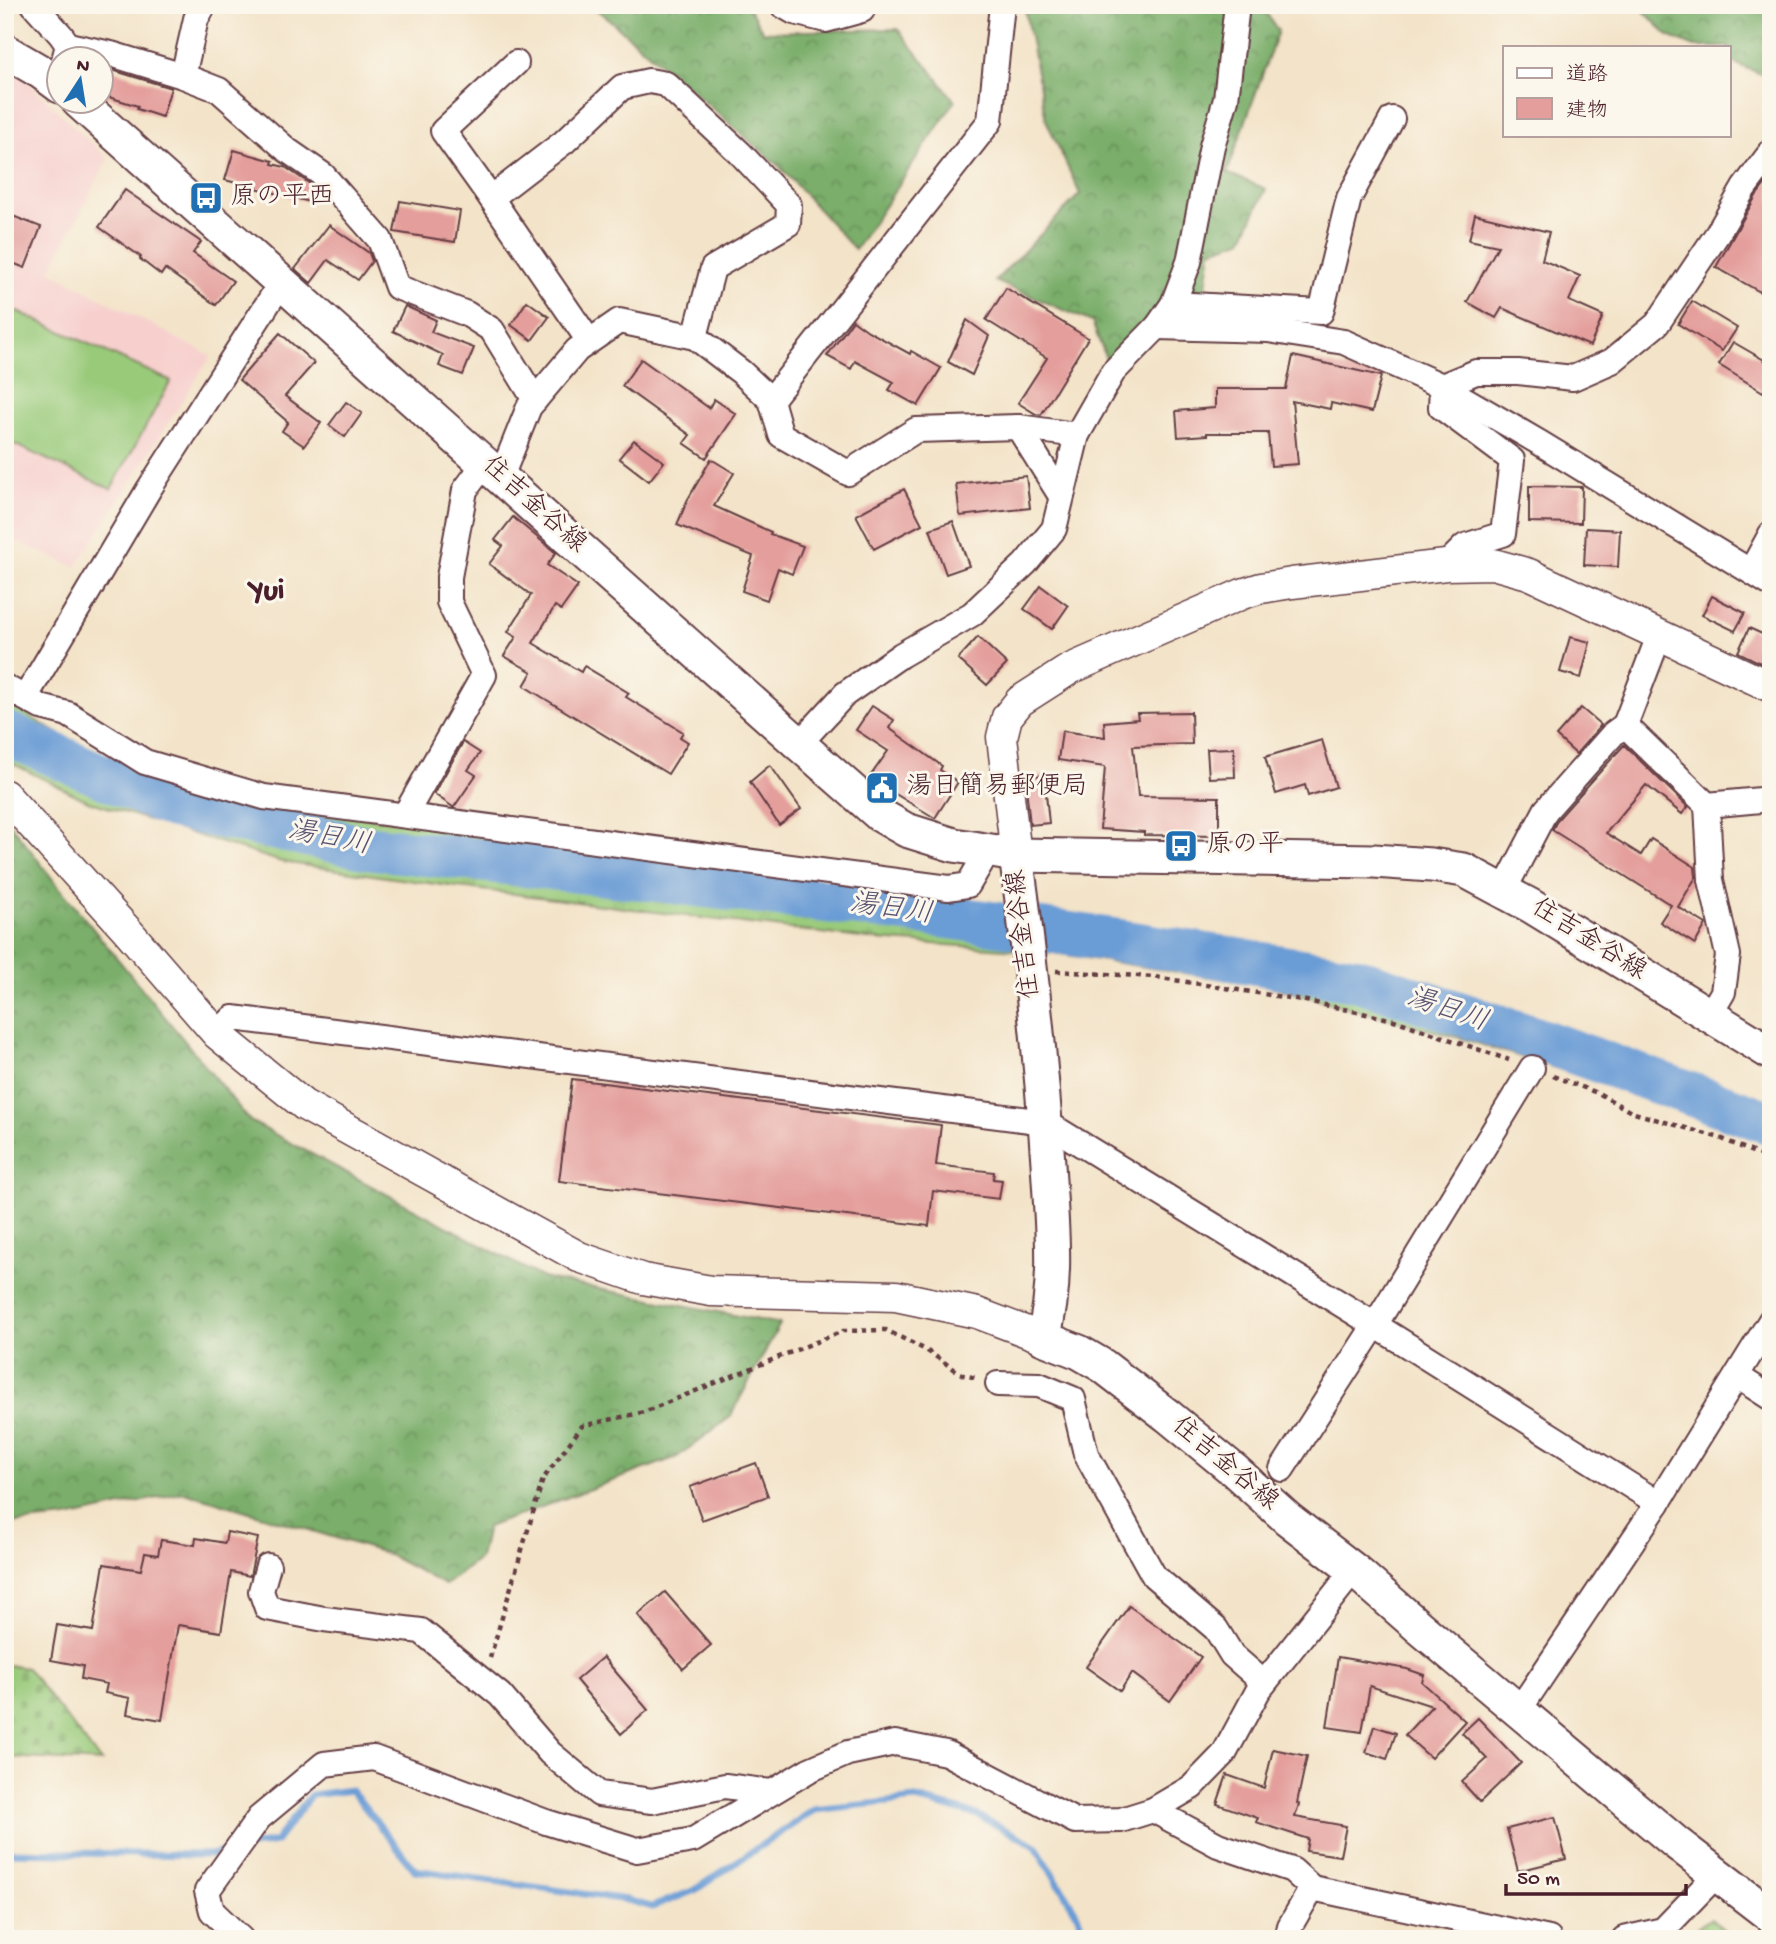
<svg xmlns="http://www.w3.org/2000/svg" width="1776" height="1944" font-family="'Gochi Hand','Klee One',sans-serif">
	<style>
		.built { fill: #f7d0ce }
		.grass { fill: url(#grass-tufts); stroke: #727452; stroke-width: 2 }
		.forest { fill: url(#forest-crowns); stroke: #62664a; stroke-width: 2 }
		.cemetery { fill: url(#cemetery-stones); stroke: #727452; stroke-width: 2 }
		.park { fill: url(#park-dots); stroke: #727452; stroke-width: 2 }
		.garden { fill: #99ca7a; stroke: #727452; stroke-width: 2 }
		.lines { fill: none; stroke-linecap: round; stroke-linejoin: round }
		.stream { stroke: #6a9cd5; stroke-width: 7 }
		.river { stroke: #6a9cd5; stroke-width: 44 }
		.building { fill: #e49f9c }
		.minor-casing { stroke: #633c43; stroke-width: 28 }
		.tertiary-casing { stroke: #633c43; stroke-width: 33 }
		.secondary-casing { stroke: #633c43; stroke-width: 37 }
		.path { stroke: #633c43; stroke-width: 4.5; stroke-dasharray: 5 5; stroke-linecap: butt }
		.minor { stroke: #fff; stroke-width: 24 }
		.tertiary { stroke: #fff; stroke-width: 30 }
		.secondary { stroke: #fff; stroke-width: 33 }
		.labels { text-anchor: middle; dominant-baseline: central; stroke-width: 6; stroke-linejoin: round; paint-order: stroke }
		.poi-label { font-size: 26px; fill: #4a1f2b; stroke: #fbf7ec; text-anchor: start }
		.street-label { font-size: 26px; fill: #4a1f2b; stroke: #fbf7ec }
		.water-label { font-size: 28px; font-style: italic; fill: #57516f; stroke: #fbf7ec }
		.quarter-label { font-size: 30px; font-weight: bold; fill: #4a1f2b; stroke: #fbf7ec }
	</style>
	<defs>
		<pattern id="grass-tufts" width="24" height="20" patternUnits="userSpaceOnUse" patternTransform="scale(1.75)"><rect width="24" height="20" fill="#99ca7a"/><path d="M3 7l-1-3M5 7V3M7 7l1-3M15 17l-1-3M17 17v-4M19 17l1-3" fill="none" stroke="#85ad6a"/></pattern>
		<pattern id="forest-crowns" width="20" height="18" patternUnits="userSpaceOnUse" patternTransform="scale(1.75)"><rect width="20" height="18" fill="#7aae6a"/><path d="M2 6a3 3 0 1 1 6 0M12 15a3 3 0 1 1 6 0" fill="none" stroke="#668d57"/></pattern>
		<pattern id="cemetery-stones" width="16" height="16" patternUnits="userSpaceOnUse" patternTransform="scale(1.75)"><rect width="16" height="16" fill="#99ca7a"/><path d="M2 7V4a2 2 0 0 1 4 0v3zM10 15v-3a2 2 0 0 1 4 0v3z" fill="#85ad6a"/></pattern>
		<pattern id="park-dots" width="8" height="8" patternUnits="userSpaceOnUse" patternTransform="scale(1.75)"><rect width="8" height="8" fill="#99ca7a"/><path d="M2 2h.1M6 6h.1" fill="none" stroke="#85ad6a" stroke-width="1.8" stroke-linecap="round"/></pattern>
	</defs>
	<rect width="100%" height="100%" fill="#fbf7ec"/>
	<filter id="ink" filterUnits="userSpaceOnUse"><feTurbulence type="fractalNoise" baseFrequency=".0143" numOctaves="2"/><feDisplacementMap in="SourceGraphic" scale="14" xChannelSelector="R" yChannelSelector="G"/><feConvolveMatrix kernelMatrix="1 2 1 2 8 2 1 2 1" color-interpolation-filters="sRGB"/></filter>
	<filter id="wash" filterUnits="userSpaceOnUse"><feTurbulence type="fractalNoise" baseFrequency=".00686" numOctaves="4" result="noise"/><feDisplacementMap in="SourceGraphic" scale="28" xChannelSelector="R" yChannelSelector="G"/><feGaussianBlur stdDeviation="1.57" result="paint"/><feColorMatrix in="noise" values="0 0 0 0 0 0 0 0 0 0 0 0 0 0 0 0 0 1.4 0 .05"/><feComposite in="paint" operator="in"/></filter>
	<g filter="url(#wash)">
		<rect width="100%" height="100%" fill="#f3e3c8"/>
		<path class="built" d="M5,64L13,68L108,159L50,271L211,356L76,567L5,537Z"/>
		<path class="grass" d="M5,702L78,745L209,799L547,839L759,875L965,903L1077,924L1184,933L1350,961L1519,1016L1682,1076L1771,1105V1144L1684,1109L1464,1039L1269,986L1047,952L876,940L435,884L282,862L88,801L5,760Z"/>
		<g class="forest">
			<path d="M588,5H747L763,32L898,29L955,101L855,250L780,167L604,15Z"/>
			<path d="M1024,5H1261L1278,31L1227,173L1266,189L1242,240L1211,250L1205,294L1108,364L1092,322L995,281L1080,194L1046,120Z"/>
			<path d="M1638,5H1771V78L1729,61V47H1695L1668,36Z"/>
			<path d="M5,817L58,886L250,1121L543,1278L780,1324L730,1417L677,1457L487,1527L480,1558L445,1585L385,1553L184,1492L67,1518L5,1524Z"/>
		</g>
		<path class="cemetery" d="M5,1665L27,1668L101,1762L5,1757Z"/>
		<path class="park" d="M1711,1918L1734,1939H1681Z"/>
		<path class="garden" d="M5,306L171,381L111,489L5,440Z"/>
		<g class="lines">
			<g class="stream">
				<path d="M247,1847L275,1842L311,1795L351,1790L415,1870L627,1900L652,1907L695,1890L814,1810L916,1799L975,1814L1035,1845L1076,1912L1087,1939"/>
				<path d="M5,1852L210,1855L228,1851"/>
			</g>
			<path class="river" d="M5,733L173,807L364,847L649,879L898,910L1120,941L1356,979L1540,1040L1771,1123"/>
		</g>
		<g id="blocks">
			<g class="building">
				<path d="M102,67L171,88L162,117L137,109L138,106L102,95Z"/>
				<path d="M234,150L273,161L272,164L285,167L313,186L310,202L225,180Z"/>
				<path d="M1771,177V273L1760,292L1716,267L1756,196Z"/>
				<path d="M125,190L201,242L193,253L233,281L216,305L165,269L161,275L140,259L141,257L99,227Z"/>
				<path d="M400,201L460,211L455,242L394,232Z"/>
				<path d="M5,213L41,227L25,268L5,260Z"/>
				<path d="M1475,214L1549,232L1542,260L1580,276L1569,301L1603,316L1590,346L1502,308L1496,318L1467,302L1498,246L1469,240Z"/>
				<path d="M329,225L369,253L372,261L358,280L328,260L311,283L295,269Z"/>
				<path d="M1006,288L1088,338L1041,415L1036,414L1018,403L1047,358L986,320Z"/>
				<path d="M527,301L549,317L532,340L511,325Z"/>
				<path d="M1692,301L1737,328L1722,351L1678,324Z"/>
				<path d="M405,306L436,320L431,332L474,348L463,375L439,366L443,355L393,331Z"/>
				<path d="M853,320L868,331L910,354L911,351L941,368L918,406L889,390L894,382L855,361L851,369L827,356Z"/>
				<path d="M967,320L989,336L972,375L948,362Z"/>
				<path d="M280,333L314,363L285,396L321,423L304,446L282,431L288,422L239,380Z"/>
				<path d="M1733,342L1771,364V380L1763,392L1719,365Z"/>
				<path d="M1293,356L1381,376L1372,412L1331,403L1330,409L1292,401L1298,464L1271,466L1268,433H1207V435L1178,437L1176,411L1215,408V389H1286Z"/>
				<path d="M641,359L709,408L714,399L736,414L706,458L684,443L690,435L622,386Z"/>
				<path d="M346,402L362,413L345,437L329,425Z"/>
				<path d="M634,440L664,462L649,481L619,458Z"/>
				<path d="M711,459L734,473L714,506L771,532L770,534L803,546L792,574L778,568L767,600L742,591L753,556L677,525L687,501Z"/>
				<path d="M1026,476L1030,508L960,516L956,484Z"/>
				<path d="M1529,486L1582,487L1581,523L1529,522Z"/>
				<path d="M904,489L922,524L874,549L856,515Z"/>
				<path d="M513,517L556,553L547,565L578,586L561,610L555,606L533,643L581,672L584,666L629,693L626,697L683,732L680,737L688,742L668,774L524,686L532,672L504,656L516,637L508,632L531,595L489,564L503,546L495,540Z"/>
				<path d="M953,521L969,566L946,574L930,529Z"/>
				<path d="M1586,528L1620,530L1618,567L1584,565Z"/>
				<path d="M1041,586L1068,606L1052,629L1024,609Z"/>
				<path d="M1712,596L1745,613L1735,631L1702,615Z"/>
				<path d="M1749,628L1771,638V668L1738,652Z"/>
				<path d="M978,637L1007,664L987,685L958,659Z"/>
				<path d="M1570,637L1590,642L1581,678L1560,672Z"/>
				<path d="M872,706L894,720L889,728L942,766L940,770L958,782L935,818L892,792L891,793L869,778L888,751L856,730Z"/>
				<path d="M1581,708L1601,725L1576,754L1556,736Z"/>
				<path d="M1191,712L1192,744L1133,746L1138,796L1219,797V836L1144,835V832L1100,829L1105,767L1058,760L1062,731L1105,737L1104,722L1138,719L1137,713Z"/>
				<path d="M1322,740L1336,787L1308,796L1305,785L1276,794L1265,757Z"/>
				<path d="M463,742L480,753L468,770L476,775L454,807H453L434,794Z"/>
				<path d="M1624,745L1688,807L1682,814L1646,785L1606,833L1641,855L1651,839L1695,867L1696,877L1678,907L1706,924L1695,944L1660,922L1671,905L1552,830L1558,819Z"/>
				<path d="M1234,748L1235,777L1209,778L1207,749Z"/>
				<path d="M770,765L801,809L779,825L750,782Z"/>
				<path d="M1044,775L1049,823L1030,825L1025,777Z"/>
				<path d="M572,1079L941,1125L936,1165L994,1172L993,1179L1002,1180L999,1199L933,1191L929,1226L559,1181Z"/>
				<path d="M756,1463L768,1496L702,1520L690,1487Z"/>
				<path d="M227,1532L258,1538L250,1576L231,1572L221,1632L178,1625L162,1720L127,1714L130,1698L105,1693L107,1684L81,1679L83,1666L51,1660L57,1625L93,1631L104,1564L141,1570L145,1553L158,1555L161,1540L195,1545L196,1538L225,1543Z"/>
				<path d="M665,1592L711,1645L683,1669L638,1615Z"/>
				<path d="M1129,1606L1201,1657L1170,1701L1132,1673L1120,1691L1086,1667Z"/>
				<path d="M603,1657L648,1710L621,1734L576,1680Z"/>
				<path d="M1338,1657L1407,1669L1424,1675L1422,1682L1465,1721L1431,1758L1405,1735L1432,1706L1370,1686L1362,1732L1327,1727Z"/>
				<path d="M1478,1718L1521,1763L1480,1802L1462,1782L1487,1759L1462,1733Z"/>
				<path d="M1374,1726L1396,1733L1387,1759L1366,1752Z"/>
				<path d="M1273,1749L1307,1756L1297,1803L1299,1804L1295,1817L1346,1826L1340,1856L1306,1851L1308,1839L1256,1822L1258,1818L1217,1804L1227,1775L1264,1788Z"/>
				<path d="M1555,1817L1566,1859L1518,1871L1507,1829Z"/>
			</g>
		</g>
	</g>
	<g filter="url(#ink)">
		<use href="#blocks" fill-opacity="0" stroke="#633c43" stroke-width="2"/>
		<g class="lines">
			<defs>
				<g id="minor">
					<path d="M34,5L61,35L68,45L64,60"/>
					<path d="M782,5L794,12L826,20L862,10L864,5"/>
					<path d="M68,45L111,54L183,76L219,90L287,150L323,175L380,240L397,287L467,314L492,330L535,400"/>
					<path d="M183,76L196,19L204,5"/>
					<path d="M491,198L443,131L516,63"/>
					<path d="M1173,304L1321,312L1349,198L1392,119"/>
					<path d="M1157,327L1268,330L1344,342L1442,386L1540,443L1771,584"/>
					<path d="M589,341L491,198L564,142L622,87L649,81L666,84L740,153L789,205L788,224L713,268L695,337"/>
					<path d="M1442,386L1476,372H1518L1573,378L1612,361L1657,324L1718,233L1744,188L1771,152"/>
					<path d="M1442,386L1441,407L1512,460L1503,534L1465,546L1446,565"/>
					<path d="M771,400L990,121L1002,5"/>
					<path d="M1018,427L1061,496"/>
					<path d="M501,477L529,407L577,350L619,321L695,337L741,372L771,400L781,435L848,473L916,430L1018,427L1077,435"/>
					<path d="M1751,571L1771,534"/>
					<path d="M1659,636L1625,725L1707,805"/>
					<path d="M5,687L41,707L68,714L145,762L264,797L949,888L968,885L988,851"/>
					<path d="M25,698L149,489L281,283"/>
					<path d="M799,744L845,694L901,655L972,614L1025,564L1054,529L1077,435L1113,372L1157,327L1173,304L1189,262L1212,146L1226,99L1237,5"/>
					<path d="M405,815L484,675L449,602V577L465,490L485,463"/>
					<path d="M1504,890L1546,810L1614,733L1625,725"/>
					<path d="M1709,1016L1723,992L1728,955L1711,880L1707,805L1771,799"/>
					<path d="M217,1034L233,1018L1045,1122L1375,1325L1658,1503"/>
					<path d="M1737,1376L1771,1398"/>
					<path d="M998,1384L1039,1385L1073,1399L1086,1454L1154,1576L1216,1629L1232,1655L1264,1683"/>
					<path d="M1282,1469L1375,1325L1532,1068"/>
					<path d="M268,1566L261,1591L267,1608L324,1619L421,1631L500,1695L550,1753L599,1794L652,1801L725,1786L771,1792"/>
					<path d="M1519,1710L1658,1503L1771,1320"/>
					<path d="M1153,1810L1218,1845L1292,1870L1312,1888"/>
					<path d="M241,1939L212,1911L207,1891L259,1818L324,1764L374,1758L546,1822L637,1850L693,1840L809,1770L848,1753L895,1743L946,1753L1075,1821L1121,1820L1153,1810L1192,1787L1224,1754L1258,1691L1354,1570"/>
					<path d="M1287,1939L1290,1926L1312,1888L1549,1939"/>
					<path d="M1624,1939L1663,1930L1717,1874"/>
				</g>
				<g id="tertiary">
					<path d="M5,795L127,930L217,1034L304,1105L579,1257L643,1279L711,1291L896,1296L977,1313L1043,1338"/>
					<path d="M1016,855L1002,737L1007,717L1020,701L1070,669L1242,594L1261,588L1292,583L1446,565L1493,564L1529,574L1771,687"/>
				</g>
				<g id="secondary">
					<path d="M5,51L41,72L60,86"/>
					<path d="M79,102L799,744L880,815L906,830L954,845L1016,855L1374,861L1431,865L1464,870L1531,906L1771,1053"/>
					<path d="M1016,855C1030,957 1041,1060 1048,1163C1051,1221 1059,1281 1043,1338L1079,1352L1103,1366L1168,1416L1235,1471L1288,1519L1354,1570L1419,1627L1675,1842L1771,1916"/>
				</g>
			</defs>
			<use href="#minor" class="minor-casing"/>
			<use href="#tertiary" class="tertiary-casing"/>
			<use href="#secondary" class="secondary-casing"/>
			<g class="path">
				<path d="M1056,971L1155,977L1302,1000L1394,1020L1509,1060"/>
				<path d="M1553,1076L1600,1094L1631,1112L1720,1138L1771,1160"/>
				<path d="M490,1658L543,1479L582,1426L644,1412L843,1331L886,1330L926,1350L963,1375L977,1378"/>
			</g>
			<use href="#minor" class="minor"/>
			<use href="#tertiary" class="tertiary"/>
			<use href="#secondary" class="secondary"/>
		</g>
	</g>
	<defs>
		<symbol id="bus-square" viewBox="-11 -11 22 22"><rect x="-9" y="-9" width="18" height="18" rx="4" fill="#1f6fb2" stroke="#fbf7ec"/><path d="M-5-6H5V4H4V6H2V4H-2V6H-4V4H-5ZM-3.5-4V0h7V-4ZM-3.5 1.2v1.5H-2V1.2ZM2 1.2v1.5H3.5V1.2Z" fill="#fff"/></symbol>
		<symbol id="civic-square" viewBox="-11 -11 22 22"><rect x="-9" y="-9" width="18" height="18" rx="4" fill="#1f6fb2" stroke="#fbf7ec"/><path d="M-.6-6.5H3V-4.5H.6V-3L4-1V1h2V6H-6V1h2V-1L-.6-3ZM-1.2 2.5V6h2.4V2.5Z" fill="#fff"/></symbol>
	</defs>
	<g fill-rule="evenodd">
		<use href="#bus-square" x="187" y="179" width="38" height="38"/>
		<use href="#civic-square" x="863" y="769" width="38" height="38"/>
		<use href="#bus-square" x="1162" y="827" width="38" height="38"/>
	</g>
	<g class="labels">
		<g class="poi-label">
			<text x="230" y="198">原の平西</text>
			<text x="906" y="788">湯日簡易郵便局</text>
			<text x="1206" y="846">原の平</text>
		</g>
		<g class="street-label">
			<text transform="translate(533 506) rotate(42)">住吉金谷線</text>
			<text transform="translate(1025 934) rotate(-97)">住吉金谷線</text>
			<text transform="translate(1588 941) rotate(32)">住吉金谷線</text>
			<text transform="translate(1224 1465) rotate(40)">住吉金谷線</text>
		</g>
		<g class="water-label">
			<text transform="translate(329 839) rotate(11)">湯日川</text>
			<text transform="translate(891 910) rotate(8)">湯日川</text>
			<text transform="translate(1447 1011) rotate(19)">湯日川</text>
		</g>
		<g class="quarter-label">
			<text x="267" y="592">Yui</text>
		</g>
	</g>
	<rect width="1776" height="1944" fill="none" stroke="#fbf7ec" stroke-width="28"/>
	<rect x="1503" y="46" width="228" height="91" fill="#fbf7ec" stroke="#b4a19f" stroke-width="2"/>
	<rect x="1517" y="68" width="35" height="10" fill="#ffffff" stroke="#b4a19f" stroke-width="2"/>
	<text x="1566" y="80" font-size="21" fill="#4a1f2b">道路</text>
	<rect x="1517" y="98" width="35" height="21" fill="#e49f9c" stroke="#b4a19f" stroke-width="2"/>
	<text x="1566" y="116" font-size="21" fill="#4a1f2b">建物</text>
	<g transform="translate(80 80) rotate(12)"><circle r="33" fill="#fbf7ec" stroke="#b4a19f" stroke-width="2"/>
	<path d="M0-5L12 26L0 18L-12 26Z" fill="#1f6fb2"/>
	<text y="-10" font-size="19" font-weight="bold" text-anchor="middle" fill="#4a1f2b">N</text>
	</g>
	<path d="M1506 1884v10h180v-10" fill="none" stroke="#4a1f2b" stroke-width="3.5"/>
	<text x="1517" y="1884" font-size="21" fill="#4a1f2b" stroke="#fbf7ec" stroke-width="5" paint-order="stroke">50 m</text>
</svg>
